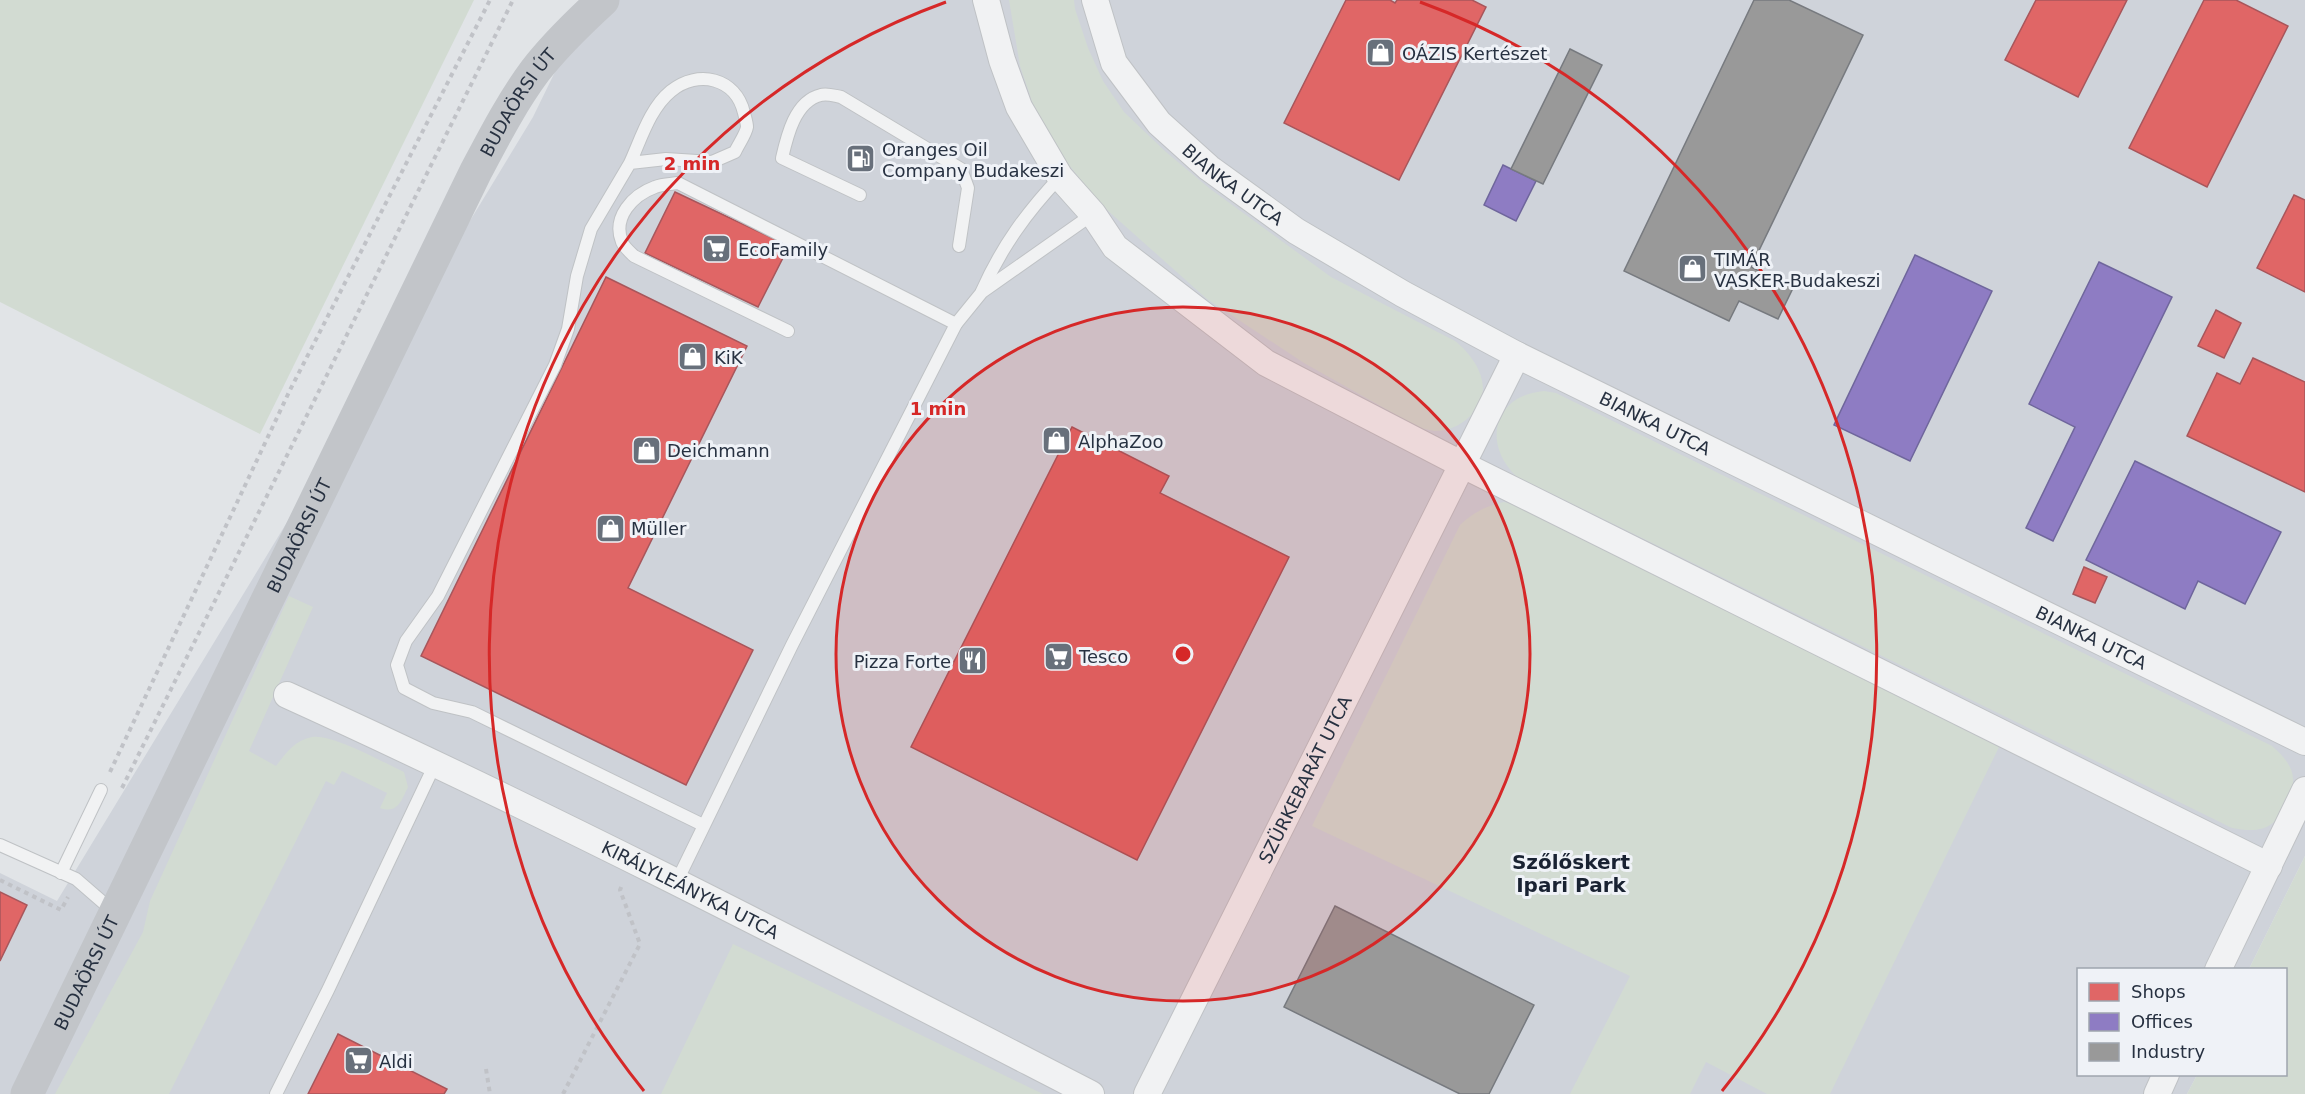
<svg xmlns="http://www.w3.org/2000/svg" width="2305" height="1094" font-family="'DejaVu Sans',sans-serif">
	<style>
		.built { fill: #cfd3da }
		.green { fill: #d2dbd2 }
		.shops { fill: #e06666; stroke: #a8565b; stroke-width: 1.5 }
		.offices { fill: #8e7cc3; stroke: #6f669c; stroke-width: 1.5 }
		.industry { fill: #999; stroke: #777a7f; stroke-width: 1.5 }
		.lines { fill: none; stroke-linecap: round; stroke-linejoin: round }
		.lane-casing { stroke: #bfc2c5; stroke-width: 14 }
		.street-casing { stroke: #bfc2c5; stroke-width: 28 }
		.path { stroke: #c0c2c7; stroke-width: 4; stroke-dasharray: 4.5 4.5; stroke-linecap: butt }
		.lane { stroke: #f1f2f3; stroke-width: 12 }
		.street { stroke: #f1f2f3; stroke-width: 26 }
		.secondary { stroke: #c2c5c9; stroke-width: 33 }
		.ring { fill: none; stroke: #d62828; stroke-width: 3 }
		.labels { text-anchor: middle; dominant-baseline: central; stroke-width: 6; stroke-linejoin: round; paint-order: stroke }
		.poi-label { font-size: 18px; fill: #273141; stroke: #eff2f7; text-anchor: start }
		.street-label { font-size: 18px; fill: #273141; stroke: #eff2f7 }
		.neighbourhood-label { font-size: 20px; font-weight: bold; fill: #192232; stroke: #eff2f7 }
		.centre { fill: #d62828; stroke: #eff2f7; stroke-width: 3 }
		.ring-label { font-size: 18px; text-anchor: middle; font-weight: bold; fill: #d62828; stroke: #eff2f7; stroke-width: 6; stroke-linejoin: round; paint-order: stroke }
	</style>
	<rect width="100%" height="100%" fill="#e1e4e7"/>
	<path class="built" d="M590,0H2305V856L2249,969L2078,970V1074L2197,1075L2187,1094H0V873L57,901L533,117Z"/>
	<g class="green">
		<path d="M0,0H474L260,434L0,302Z"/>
		<path d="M1009,0H1074L1075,9L1088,48L1103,81L1124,112L1166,152L1209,188L1331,277L1455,341C1479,360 1497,394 1468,418C1459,426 1446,432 1434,431C1428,430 1421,428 1416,426L1304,363L1207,299L1097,201L1056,148L1037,116L1020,66Z"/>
		<path d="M1544,391L1556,393L2272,746C2293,764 2299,778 2287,804C2274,830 2259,833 2232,828L1516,476C1481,442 1495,395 1544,391Z"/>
		<path d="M1504,502L1525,507L1999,747L1830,1094H1767L1706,1062L1690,1094H1570L1630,976L1312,826L1460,525C1474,512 1486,506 1504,502Z"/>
		<path d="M289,596L313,607L249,751L276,766C286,753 295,740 312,737C331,733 385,763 404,772L408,787C401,801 398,814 380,808L387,793L342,771L334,785L326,781L169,1094H55L143,932L150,901Z"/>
		<path d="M2305,856V1094H2187L2197,1075L2286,1074V970L2249,969Z"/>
		<path d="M733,944L1043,1094H661Z"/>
	</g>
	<g class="shops">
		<path d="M1346,0H1390L1395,3L1397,0H1472L1486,7L1399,180L1284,123Z"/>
		<path d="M2036,0H2127L2078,97L2005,60Z"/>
		<path d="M2204,0H2236L2288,26L2207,187L2129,148Z"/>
		<path d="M675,192L789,246L758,307L645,253Z"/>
		<path d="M2294,195L2305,200V292L2257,268Z"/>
		<path d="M606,277L747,346L628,588L753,650L686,785L421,656Z"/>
		<path d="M2216,310L2241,323L2224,358L2198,346Z"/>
		<path d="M2253,358L2305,382V492L2187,436L2217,373L2240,384Z"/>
		<path d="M1072,427L1169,476L1160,493L1289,557L1137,860L911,747Z"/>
		<path d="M2084,567L2107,577L2095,603L2073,594Z"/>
		<path d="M0,892L27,905L0,961Z"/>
		<path d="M338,1034L447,1089L444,1094H308Z"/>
	</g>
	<g class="offices">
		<path d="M1503,165L1536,181L1516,221L1484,205Z"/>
		<path d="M1915,255L1992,291L1910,461L1834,425Z"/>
		<path d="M2099,262L2172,297L2053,541L2026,528L2075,427L2029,404Z"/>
		<path d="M2135,461L2281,532L2245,604L2198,581L2185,609L2086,560Z"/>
	</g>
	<g class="industry">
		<path d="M1754,0H1789L1863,35L1751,267L1793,288L1778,319L1739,301L1729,321L1624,271Z"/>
		<path d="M1570,49L1602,65L1543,184L1511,169Z"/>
		<path d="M1335,906L1534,1005L1489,1094H1460L1284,1007Z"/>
	</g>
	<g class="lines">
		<defs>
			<g id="lane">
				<path d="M630,163C641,139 650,108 671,91C698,69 736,78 744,113C745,117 747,123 747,127C746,134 738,145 735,152L712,162L666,159L630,163L591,229L577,276L568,329L555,365L438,596L406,641L397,665L404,688L433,703L472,712L703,825"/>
				<path d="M860,195L782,158C787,136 795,101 821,95C827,93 835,96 841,97L961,169L968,188L959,246"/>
				<path d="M982,291C1002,246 1027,212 1060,177"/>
				<path d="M788,331L634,256C630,252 624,247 622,242C612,217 633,195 655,187C662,184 671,184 678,183L956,324"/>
				<path d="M0,845L76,879L114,912"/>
				<path d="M61,873L101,790"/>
				<path d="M677,881L792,645L956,324L982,292L1093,214"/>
				<path d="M276,1094L328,990L436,762"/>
			</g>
			<g id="street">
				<path d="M986,0L1002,60L1019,107L1060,177L1093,214L1115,247L1266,363L1461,464L2269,866"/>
				<path id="s1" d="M1095,0L1114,63L1159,123L1209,168L1296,231L1403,294L1517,355L2305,742"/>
				<path id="s2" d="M287,695C560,819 825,957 1091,1094"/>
				<path d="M2218,970L2305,790"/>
				<path id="s3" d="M1147,1094L1517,355"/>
				<path d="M2157,1094L2166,1074"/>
			</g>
		</defs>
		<use href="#lane" class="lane-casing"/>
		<use href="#street" class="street-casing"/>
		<g class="path">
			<path d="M110,772L290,390L490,0"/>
			<path d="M122,788L513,0"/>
			<path d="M0,880L61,910L68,897"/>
			<path d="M486,1069L490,1094"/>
			<path d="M563,1094L640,944L620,890L622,885"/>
		</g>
		<use href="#lane" class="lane"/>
		<use href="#street" class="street"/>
		<path class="secondary" id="s4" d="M27,1094L476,171C494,137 512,102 535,71C555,45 579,22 603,0"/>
	</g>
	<circle cx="1183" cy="654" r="347" fill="#d62828" fill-opacity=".12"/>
	<g class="ring">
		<circle cx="1183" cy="654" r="347"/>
		<path d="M644 1091A694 694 0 0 1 946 2M1420 2A694 694 0 0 1 1722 1091"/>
	</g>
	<defs>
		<symbol id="shop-square" viewBox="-11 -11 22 22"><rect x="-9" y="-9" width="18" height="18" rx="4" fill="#68707b" stroke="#eff2f7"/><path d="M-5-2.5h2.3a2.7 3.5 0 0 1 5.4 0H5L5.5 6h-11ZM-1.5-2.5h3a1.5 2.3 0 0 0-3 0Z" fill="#fff"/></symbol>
		<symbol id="fuel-square" viewBox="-11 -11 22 22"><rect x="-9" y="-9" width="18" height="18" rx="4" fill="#68707b" stroke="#eff2f7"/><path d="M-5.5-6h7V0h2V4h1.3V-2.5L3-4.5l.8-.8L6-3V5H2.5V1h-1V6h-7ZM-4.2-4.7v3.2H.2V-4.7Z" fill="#fff"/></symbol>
		<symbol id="supermarket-square" viewBox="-11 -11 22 22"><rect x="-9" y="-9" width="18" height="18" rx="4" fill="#68707b" stroke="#eff2f7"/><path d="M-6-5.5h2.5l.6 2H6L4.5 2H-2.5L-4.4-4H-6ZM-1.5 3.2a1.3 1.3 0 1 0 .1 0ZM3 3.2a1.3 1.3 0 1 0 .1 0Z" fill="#fff"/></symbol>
		<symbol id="restaurant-square" viewBox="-11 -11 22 22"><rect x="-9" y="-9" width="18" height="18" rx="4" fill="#68707b" stroke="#eff2f7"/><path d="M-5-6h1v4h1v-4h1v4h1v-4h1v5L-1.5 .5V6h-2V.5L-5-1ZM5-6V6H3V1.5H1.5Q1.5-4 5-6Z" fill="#fff"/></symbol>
	</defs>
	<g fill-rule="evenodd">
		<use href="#shop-square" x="1364" y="36" width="33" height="33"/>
		<use href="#fuel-square" x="844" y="142" width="33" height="33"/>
		<use href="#supermarket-square" x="700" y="232" width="33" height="33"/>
		<use href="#shop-square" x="1676" y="252" width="33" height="33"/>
		<use href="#shop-square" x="676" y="340" width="33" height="33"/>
		<use href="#shop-square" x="1040" y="424" width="33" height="33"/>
		<use href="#shop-square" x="630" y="434" width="33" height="33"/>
		<use href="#shop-square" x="594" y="512" width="33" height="33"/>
		<use href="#supermarket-square" x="1042" y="640" width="33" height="33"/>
		<use href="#restaurant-square" x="956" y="644" width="33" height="33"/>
		<use href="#supermarket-square" x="342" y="1044" width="33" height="33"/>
	</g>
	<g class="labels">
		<g class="poi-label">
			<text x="1402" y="53">OÁZIS Kertészet</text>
			<text x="882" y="149">Oranges Oil<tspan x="882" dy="21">Company Budakeszi</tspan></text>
			<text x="738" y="249">EcoFamily</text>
			<text x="1714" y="259">TIMÁR<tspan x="1714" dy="21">VASKER-Budakeszi</tspan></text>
			<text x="714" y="357">KiK</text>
			<text x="1078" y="441">AlphaZoo</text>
			<text x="667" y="450">Deichmann</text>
			<text x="631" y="528">Müller</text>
			<text x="1079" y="656">Tesco</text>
			<text x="951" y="661" text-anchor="end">Pizza Forte</text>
			<text x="379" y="1061">Aldi</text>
		</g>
		<g class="street-label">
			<text stroke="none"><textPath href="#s4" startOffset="1107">BUDAÖRSI ÚT</textPath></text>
			<text stroke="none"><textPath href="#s1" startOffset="237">BIANKA UTCA</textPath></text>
			<text stroke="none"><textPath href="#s1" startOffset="723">BIANKA UTCA</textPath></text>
			<text stroke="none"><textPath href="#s4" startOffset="621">BUDAÖRSI ÚT</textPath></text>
			<text stroke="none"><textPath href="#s1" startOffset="1209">BIANKA UTCA</textPath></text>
			<text stroke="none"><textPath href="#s3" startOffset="352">SZÜRKEBARÁT UTCA</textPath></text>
			<text stroke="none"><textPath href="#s2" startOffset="448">KIRÁLYLEÁNYKA UTCA</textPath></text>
			<text stroke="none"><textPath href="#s4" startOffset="135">BUDAÖRSI ÚT</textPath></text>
		</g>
		<g class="neighbourhood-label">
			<text x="1571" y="862">Szőlőskert<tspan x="1571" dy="23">Ipari Park</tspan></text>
		</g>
	</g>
	<circle cx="1183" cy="654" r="9" class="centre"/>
	<g class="ring-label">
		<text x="692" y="170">2 min</text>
		<text x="938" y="415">1 min</text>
	</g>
	<rect x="2077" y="968" width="210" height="108" fill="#eff2f7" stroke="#9fa5ae" stroke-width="1.5"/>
	<rect x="2089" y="983" width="30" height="18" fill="#e06666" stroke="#9fa5ae" stroke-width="1.5"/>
	<text x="2131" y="998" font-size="18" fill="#273141">Shops</text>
	<rect x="2089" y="1013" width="30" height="18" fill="#8e7cc3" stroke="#9fa5ae" stroke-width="1.5"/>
	<text x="2131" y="1028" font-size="18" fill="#273141">Offices</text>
	<rect x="2089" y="1043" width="30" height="18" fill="#999999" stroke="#9fa5ae" stroke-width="1.5"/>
	<text x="2131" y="1058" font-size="18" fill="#273141">Industry</text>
</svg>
